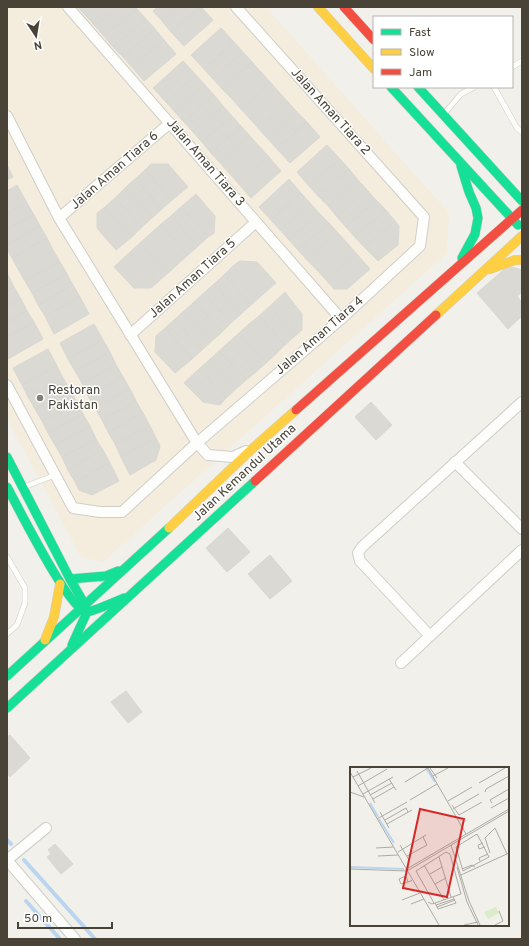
<svg xmlns="http://www.w3.org/2000/svg" width="529" height="946" font-family="Overpass,sans-serif">
	<style>
		.commercial { fill: #f4edde }
		.lines { fill: none; stroke-linecap: round; stroke-linejoin: round }
		.stream { stroke: #bad5f0; stroke-width: 4 }
		.building { fill: #dbd9d3; stroke: #d9d7d1 }
		.lane-casing { stroke: #cfcec8; stroke-width: 6 }
		.street-casing { stroke: #cfcec8; stroke-width: 12 }
		.fast-casing { stroke: #d1cec2; stroke-width: 10 }
		.slow-casing { stroke: #d1cec2; stroke-width: 10 }
		.jam-casing { stroke: #d1cec2; stroke-width: 10 }
		.lane { stroke: #fdfdfc; stroke-width: 5 }
		.street { stroke: #fdfdfc; stroke-width: 10 }
		.fast { stroke: #16e098; stroke-width: 9 }
		.slow { stroke: #ffcf43; stroke-width: 9 }
		.jam { stroke: #f24e42; stroke-width: 9 }
		.poi-dot { fill: #838075; stroke: #fff; stroke-width: 1.5 }
		.labels { text-anchor: middle; dominant-baseline: central; stroke-width: 3; stroke-linejoin: round; paint-order: stroke }
		.street-label { font-size: 13px; fill: #484336; stroke: #fff }
		.poi-label { font-size: 13px; fill: #484336; stroke: #fff; text-anchor: start }
		.inset-river { fill: none; stroke: #bad5f0; stroke-width: 2 }
		.inset-road { fill: none; stroke: #adaba3; stroke-width: 1 }
		.view { fill: #d62828; fill-opacity: 0.15; stroke: #d62828; stroke-width: 2 }
		.inset-edge { fill: none; stroke: #484336; stroke-width: 2 }
	</style>
	<rect width="100%" height="100%" fill="#f1f0eb"/>
	<path class="commercial" d="M7,7H266L449,213L447,253L103,562L81,557L7,419Z"/>
	<g class="lines">
		<g class="stream">
			<path d="M7,840L11,844"/>
			<path d="M24,860L95,939"/>
			<path d="M26,901L60,939"/>
		</g>
	</g>
	<g class="building">
		<path d="M78,7H96L86,16Z"/>
		<path d="M96,7H117L95,26L86,16Z"/>
		<path d="M117,7H135L137,9L104,36L95,26Z"/>
		<path d="M158,7H179L162,21L153,11Z"/>
		<path d="M179,7H200L171,32L162,21Z"/>
		<path d="M200,7H201L213,20L184,46L171,32Z"/>
		<path d="M137,9L146,19L113,47L104,36Z"/>
		<path d="M146,19L155,29L123,57L113,47Z"/>
		<path d="M221,28L234,42L204,69L191,55Z"/>
		<path d="M155,29L164,40L132,67L123,57Z"/>
		<path d="M164,40L176,54L144,81L132,67Z"/>
		<path d="M234,42L243,52L213,79L204,69Z"/>
		<path d="M243,52L252,62L222,89L213,79Z"/>
		<path d="M183,61L196,75L166,102L153,88Z"/>
		<path d="M252,62L261,72L232,99L222,89Z"/>
		<path d="M261,72L270,82L241,109L232,99Z"/>
		<path d="M196,75L205,85L175,112L166,102Z"/>
		<path d="M270,82L279,92L250,119L241,109Z"/>
		<path d="M205,85L214,95L184,122L175,112Z"/>
		<path d="M279,92L288,102L259,129L250,119Z"/>
		<path d="M214,95L223,106L193,132L184,122Z"/>
		<path d="M288,102L297,112L268,139L259,129Z"/>
		<path d="M223,106L232,116L202,142L193,132Z"/>
		<path d="M297,112L307,122L277,149L268,139Z"/>
		<path d="M232,116L241,126L211,153L202,142Z"/>
		<path d="M307,122L320,137L290,163L277,149Z"/>
		<path d="M241,126L250,136L220,163L211,153Z"/>
		<path d="M250,136L259,146L229,173L220,163Z"/>
		<path d="M327,145L340,159L309,186L297,172Z"/>
		<path d="M259,146L268,156L238,183L229,173Z"/>
		<path d="M268,156L281,171L251,198L238,183Z"/>
		<path d="M340,159L349,169L318,196L309,186Z"/>
		<path d="M151,164H168L188,187L172,200L145,170Z"/>
		<path d="M7,165L13,177L7,180Z"/>
		<path d="M349,169L358,180L328,206L318,196Z"/>
		<path d="M145,170L172,200L162,209L135,179Z"/>
		<path d="M135,179L162,209L152,218L125,188Z"/>
		<path d="M289,179L301,193L271,220L259,207Z"/>
		<path d="M358,180L367,190L337,217L328,206Z"/>
		<path d="M17,185L27,203L7,214V191Z"/>
		<path d="M125,188L152,218L142,227L115,198Z"/>
		<path d="M367,190L376,200L346,227L337,217Z"/>
		<path d="M301,193L310,203L280,230L271,220Z"/>
		<path d="M196,194L215,216L214,233L208,237L181,207Z"/>
		<path d="M115,198L142,227L132,237L105,207Z"/>
		<path d="M376,200L386,210L355,237L346,227Z"/>
		<path d="M27,203L34,215L7,229V214Z"/>
		<path d="M310,203L319,213L289,240L280,230Z"/>
		<path d="M105,207L132,237L116,250L97,228V213Z"/>
		<path d="M181,207L208,237L198,246L171,216Z"/>
		<path d="M386,210L395,221L364,247L355,237Z"/>
		<path d="M319,213L329,223L298,250L289,240Z"/>
		<path d="M34,215L40,226L7,245V229Z"/>
		<path d="M171,216L198,246L188,255L160,225Z"/>
		<path d="M395,221L399,226L398,245L378,261L364,247Z"/>
		<path d="M329,223L338,233L307,260L298,250Z"/>
		<path d="M160,225L188,255L178,264L150,234Z"/>
		<path d="M40,226L47,238L12,258L7,249V245Z"/>
		<path d="M338,233L347,243L317,270L307,260Z"/>
		<path d="M150,234L178,264L168,273L140,243Z"/>
		<path d="M47,238L53,250L18,269L12,258Z"/>
		<path d="M140,243L168,273L158,282L130,252Z"/>
		<path d="M347,243L356,253L326,280L317,270Z"/>
		<path d="M53,250L60,262L25,281L18,269Z"/>
		<path d="M130,252L158,282L151,288H134L114,267Z"/>
		<path d="M356,253L370,269L347,289H334L326,280Z"/>
		<path d="M240,261L257,262L276,283L261,296L233,266Z"/>
		<path d="M60,262L67,274L32,293L25,281Z"/>
		<path d="M233,266L261,296L251,305L224,275Z"/>
		<path d="M508,266L522,270V292L517,296L522,303V316L508,329L477,293Z"/>
		<path d="M67,274L73,285L38,305L32,293Z"/>
		<path d="M8,275L14,287L7,291V276Z"/>
		<path d="M224,275L251,305L241,314L214,284Z"/>
		<path d="M214,284L241,314L231,323L204,293Z"/>
		<path d="M73,285L80,297L45,316L38,305Z"/>
		<path d="M14,287L21,299L7,306V291Z"/>
		<path d="M285,292L302,314V330L295,336L269,307Z"/>
		<path d="M204,293L231,323L222,332L194,302Z"/>
		<path d="M80,297L89,314L54,334L45,316Z"/>
		<path d="M21,299L27,311L7,322V306Z"/>
		<path d="M194,302L222,332L212,341L184,311Z"/>
		<path d="M269,307L295,336L285,345L259,316Z"/>
		<path d="M27,311L34,322L7,337V322Z"/>
		<path d="M184,311L212,341L202,350L174,320Z"/>
		<path d="M259,316L285,345L276,354L249,324Z"/>
		<path d="M174,320L202,350L192,359L165,328Z"/>
		<path d="M34,322L43,339L8,359L7,356V337Z"/>
		<path d="M94,324L103,340L68,359L60,343Z"/>
		<path d="M249,324L276,354L266,363L239,333Z"/>
		<path d="M165,328L192,359L175,373L155,352L156,336Z"/>
		<path d="M239,333L266,363L256,372L229,342Z"/>
		<path d="M103,340L110,352L75,371L68,359Z"/>
		<path d="M229,342L256,372L246,380L219,351Z"/>
		<path d="M48,349L57,366L22,385L13,368Z"/>
		<path d="M219,351L246,380L236,389L209,360Z"/>
		<path d="M110,352L116,365L82,383L75,371Z"/>
		<path d="M209,360L236,389L226,398L199,369Z"/>
		<path d="M116,365L123,377L88,396L82,383Z"/>
		<path d="M57,366L63,378L28,397L22,385Z"/>
		<path d="M199,369L226,398L220,405L203,402L184,383Z"/>
		<path d="M123,377L130,389L95,408L88,396Z"/>
		<path d="M63,378L70,390L35,409L28,397Z"/>
		<path d="M130,389L136,401L102,420L95,408Z"/>
		<path d="M70,390L77,402L42,421L35,409Z"/>
		<path d="M136,401L143,413L108,432L102,420Z"/>
		<path d="M77,402L83,414L48,433L42,421Z"/>
		<path d="M371,402L392,425L376,440L355,417Z"/>
		<path d="M143,413L150,426L115,444L108,432Z"/>
		<path d="M83,414L90,426L55,445L48,433Z"/>
		<path d="M90,426L96,439L62,457L55,445Z"/>
		<path d="M150,426L156,438L121,457L115,444Z"/>
		<path d="M156,438L160,446L156,460L130,475L121,457Z"/>
		<path d="M96,439L103,450L68,470L62,457Z"/>
		<path d="M103,450L110,463L75,482L68,470Z"/>
		<path d="M110,463L119,481L92,495L79,490L75,482Z"/>
		<path d="M228,528L250,552L227,572L206,548Z"/>
		<path d="M270,555L292,581L270,599L248,574Z"/>
		<path d="M126,691L142,712L128,723L111,702Z"/>
		<path d="M10,735L30,758L10,777L7,773V737Z"/>
		<path d="M55,844L73,864L61,874L47,857L51,854L48,850Z"/>
	</g>
	<g class="lines">
		<defs>
			<g id="lane">
				<path d="M512,67L522,61"/>
				<path d="M494,87L517,128L522,132"/>
				<path d="M444,114L461,94L474,87"/>
				<path d="M24,487L55,475"/>
				<path d="M7,557L25,588V603L17,625L7,634"/>
			</g>
			<g id="street">
				<path d="M68,7L341,319"/>
				<path d="M7,116L59,218L197,443L208,455L233,457L246,451"/>
				<path d="M59,218L170,123"/>
				<path d="M130,335L256,222"/>
				<path d="M7,385L73,508L100,512H122L197,443L341,319L420,246L424,217L236,7"/>
				<path d="M455,462L522,529"/>
				<path d="M430,636L360,561L358,553L362,547L522,402"/>
				<path d="M401,663L522,550"/>
				<path d="M7,860L75,939"/>
				<path d="M7,860L46,828"/>
			</g>
			<g id="fast">
				<path d="M391,87L518,225"/>
				<path d="M418,87L522,201"/>
				<path d="M461,166L469,192L476,208L478,218L475,234L462,258"/>
				<path d="M7,457L70,579L85,605L87,612L72,645"/>
				<path d="M7,487C17,505 70,612 87,612C92,612 117,601 124,598"/>
				<path d="M70,579L106,576L118,571"/>
				<path d="M7,676L169,528"/>
				<path d="M7,708L255,481"/>
			</g>
			<g id="slow">
				<path d="M318,7L374,69"/>
				<path d="M490,269L515,260H522"/>
				<path d="M436,315L522,236"/>
				<path d="M169,528L253,448L296,410"/>
				<path d="M45,640L54,617L60,584"/>
			</g>
			<g id="jam">
				<path d="M344,7L374,40"/>
				<path d="M296,410L522,210"/>
				<path d="M255,481L436,315"/>
			</g>
		</defs>
		<use href="#lane" class="lane-casing"/>
		<use href="#street" class="street-casing"/>
		<use href="#fast" class="fast-casing"/>
		<use href="#slow" class="slow-casing"/>
		<use href="#jam" class="jam-casing"/>
		<use href="#lane" class="lane"/>
		<use href="#street" class="street"/>
		<use href="#fast" class="fast"/>
		<use href="#slow" class="slow"/>
		<use href="#jam" class="jam"/>
	</g>
	<circle class="poi-dot" cx="40" cy="398" r="4"/>
	<g class="labels">
		<g class="street-label">
			<text transform="translate(330 112) rotate(48)">Jalan Aman Tiara 2</text>
			<text transform="translate(205 163) rotate(49)">Jalan Aman Tiara 3</text>
			<text transform="translate(115 171) rotate(-41)">Jalan Aman Tiara 6</text>
			<text transform="translate(193 279) rotate(-42)">Jalan Aman Tiara 5</text>
			<text transform="translate(320 336) rotate(-41)">Jalan Aman Tiara 4</text>
			<text transform="translate(245 473) rotate(-43)">Jalan Kemandul Utama</text>
		</g>
		<g class="poi-label">
			<text x="48" y="391">Restoran<tspan x="48" dy="15">Pakistan</tspan></text>
		</g>
	</g>
	<g transform="translate(350 767)">
		<rect width="159" height="159" fill="#f1f0eb"/>
		<path d="M146,140L149,146L138,152L134,145Z" fill="#dbeccb"/>
		<path class="inset-river" d="M76,1L85,15M20,36L28,50M29,52L44,76M0,100L54,102"/>
		<path class="inset-road" d="M78,1L116,67M80,1L87,11M7,4L25,36M0,5L89,158M83,9L98,1M3,10L21,1M39,12L46,23M55,15L78,1M129,16L155,1M8,19L37,2M0,25L14,30M135,25L136,22L159,9M13,27L43,10M20,28L42,16M23,32L44,20M60,33L87,17M98,34L122,20M142,36L140,33L159,22M102,38L109,48L132,35M141,41L159,31M103,42L129,27M30,45L39,61M27,52L57,35M35,53L56,41L58,45M37,57L62,43M127,67L139,90L113,104L106,80ZM133,76L128,78L129,82L135,80M50,78L59,93M101,78L119,134L130,158M26,81L43,80M48,85L76,68M140,86L135,71L145,61L157,87M28,89L48,88M57,89L77,78L73,70M89,90L101,130M130,94L129,91L138,87M74,98L94,133M107,100L117,135L128,158M0,102L57,104L159,44M112,102L122,98L125,100M55,103L159,42M80,107L92,100M111,108L159,86M58,115L56,109L49,112L51,117L61,114L62,113M85,117L96,111M52,133L70,126M78,135L82,137L111,127M84,136L66,104L96,85L100,87L111,127M85,136L88,142L106,136L103,130M61,137L74,132M86,138L104,132M87,140L105,133M114,158L128,155M145,158L153,154L149,144"/>
		<path class="view" d="M70,42L114,52L97,130L53,121Z"/>
		<rect width="159" height="159" class="inset-edge"/>
	</g>
	<rect width="529" height="946" fill="none" stroke="#484336" stroke-width="16"/>
	<rect x="373" y="16" width="140" height="72" fill="#ffffff" stroke="#b6b4af"/>
	<rect x="381" y="29" width="20" height="6" fill="#16e098" stroke="#b6b4af"/>
	<text x="409" y="36" font-size="12" fill="#484336">Fast</text>
	<rect x="381" y="49" width="20" height="6" fill="#ffcf43" stroke="#b6b4af"/>
	<text x="409" y="56" font-size="12" fill="#484336">Slow</text>
	<rect x="381" y="69" width="20" height="6" fill="#f24e42" stroke="#b6b4af"/>
	<text x="409" y="76" font-size="12" fill="#484336">Jam</text>
	<g transform="translate(36 36) rotate(168)" stroke="#ffffff" stroke-width="3" paint-order="stroke">
	<path d="M0-3L7 15L0 10L-7 15Z" fill="#484336"/>
	<text y="-6" font-size="11" font-weight="bold" text-anchor="middle" fill="#484336">N</text>
	</g>
	<path d="M18 922v6h94v-6" fill="none" stroke="#484336" stroke-width="2"/>
	<text x="24" y="922" font-size="12" fill="#484336" stroke="#ffffff" stroke-width="3" paint-order="stroke">50 m</text>
</svg>
